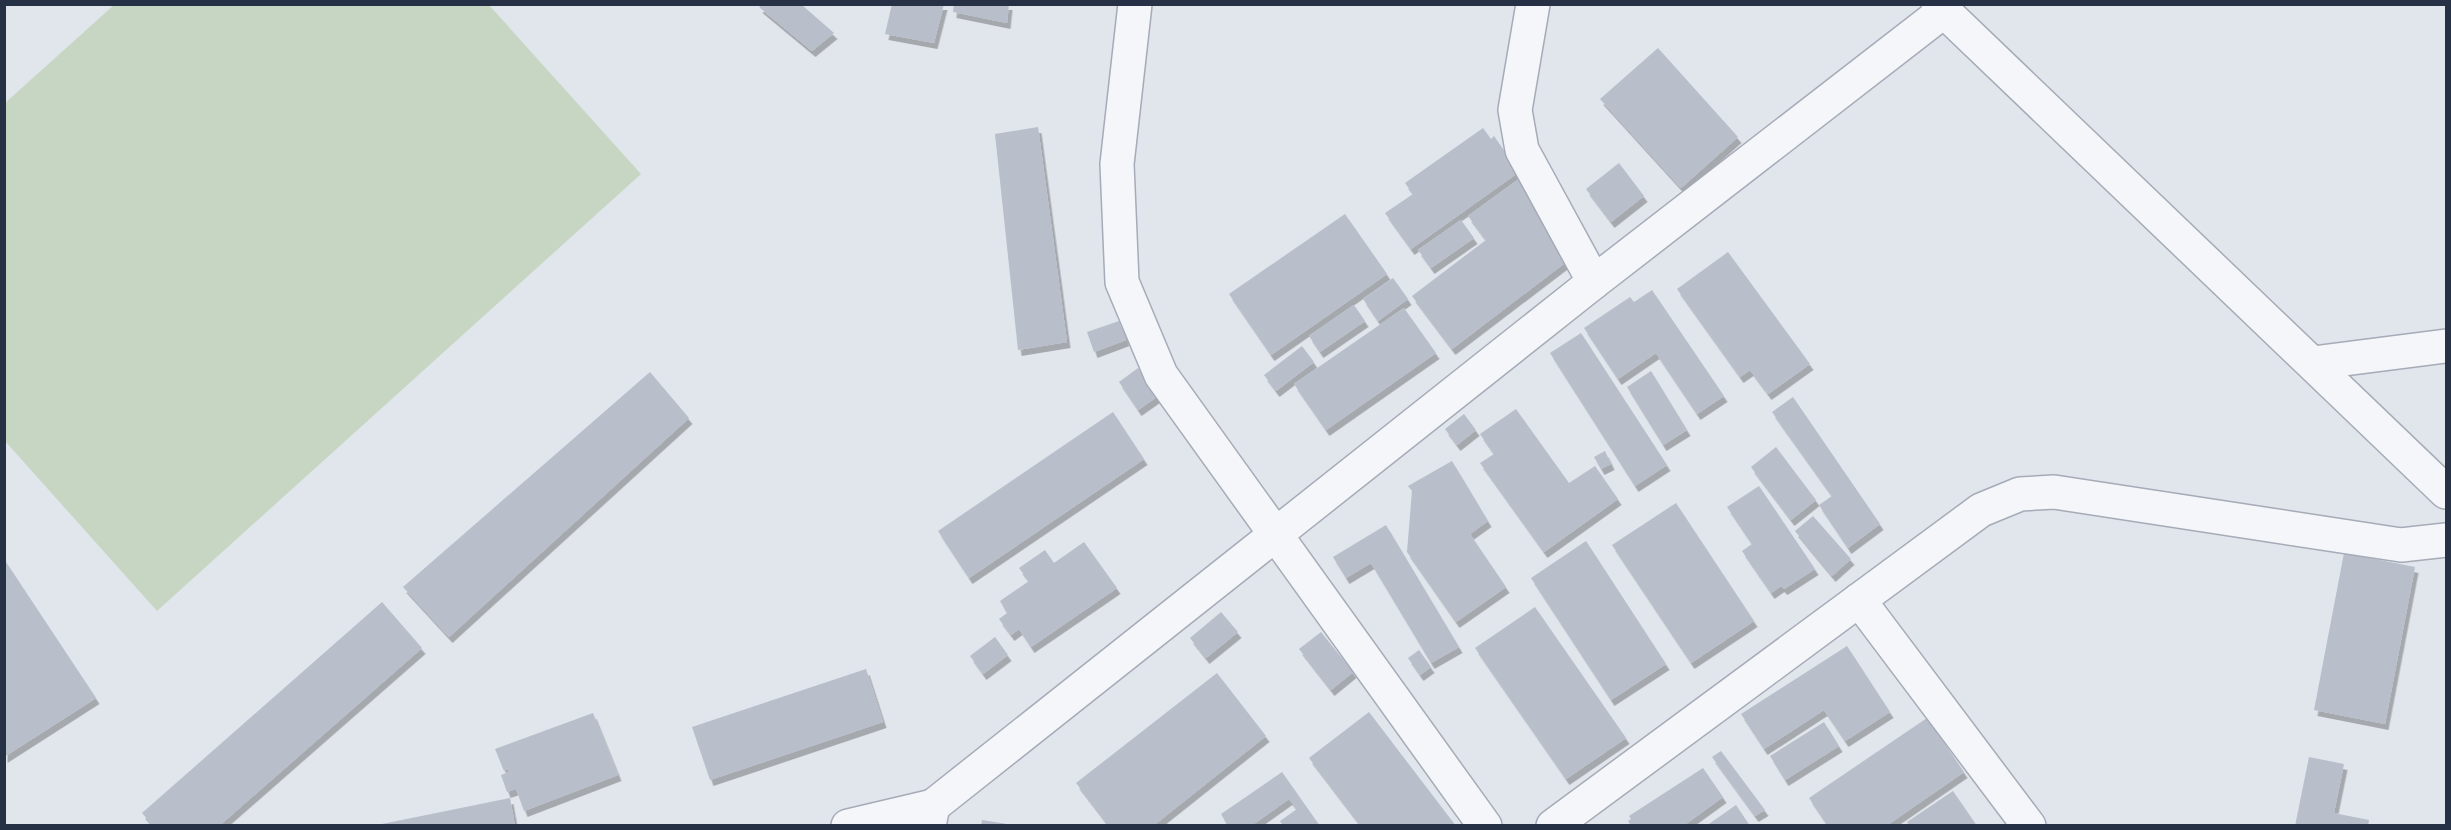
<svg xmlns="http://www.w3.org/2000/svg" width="2451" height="830" font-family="'Nunito Sans',sans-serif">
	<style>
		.green { fill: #c6d6c2 }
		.building { fill: #b8beca; filter: url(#shadow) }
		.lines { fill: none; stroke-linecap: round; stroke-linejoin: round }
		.minor-casing { stroke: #a5abb7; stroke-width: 36 }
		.minor { stroke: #f5f6f9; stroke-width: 33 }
	</style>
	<defs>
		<filter id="shadow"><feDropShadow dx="3.5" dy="6" stdDeviation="0" flood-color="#0004"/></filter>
	</defs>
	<rect width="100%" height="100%" fill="#e1e5ec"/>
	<path class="green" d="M114,5H489L641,174L157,611L5,441V103Z"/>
	<g class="building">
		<path d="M892,4H944L934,43L885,34Z"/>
		<path d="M954,4H1009L1007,23L953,12Z"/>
		<path d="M762,5H802L834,33L812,51L759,7Z"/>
		<path d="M1658,48L1738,137L1681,188L1600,99Z"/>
		<path d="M1038,127L1067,342L1018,350L995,134Z"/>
		<path d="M1483,128L1491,139L1494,136L1519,172L1411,249L1385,213L1413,194L1405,183Z"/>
		<path d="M1619,163L1644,196L1611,222L1586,189Z"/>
		<path d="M1519,179L1574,256L1452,349L1412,296L1486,240L1468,216Z"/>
		<path d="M1345,214L1387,274L1271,355L1229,294Z"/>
		<path d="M1461,220L1474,238L1431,268L1418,250Z"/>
		<path d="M1728,252L1810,364L1768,394L1750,370L1740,377L1677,289Z"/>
		<path d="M1393,278L1408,299L1378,321L1363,299Z"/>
		<path d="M1652,290L1724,396L1697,414L1656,353L1618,379L1584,328L1630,297L1634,302Z"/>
		<path d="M1354,305L1365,321L1320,352L1309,336Z"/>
		<path d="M1404,308L1436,353L1326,430L1294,384Z"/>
		<path d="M1119,321L1126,340L1094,352L1087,332Z"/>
		<path d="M1581,333L1667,465L1635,486L1550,353Z"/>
		<path d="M1302,346L1314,362L1276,391L1264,375Z"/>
		<path d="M1138,368L1158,396L1138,410L1119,382Z"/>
		<path d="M1651,371L1687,430L1663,445L1627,387Z"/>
		<path d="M650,372L689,418L449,637L403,587Z"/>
		<path d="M1793,397L1880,524L1848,548L1819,505L1832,496L1772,412Z"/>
		<path d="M1516,409L1569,483L1595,466L1618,499L1544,552L1480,463L1494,454L1480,434Z"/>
		<path d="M1113,412L1144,459L969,578L938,531Z"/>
		<path d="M1464,414L1476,430L1457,445L1445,429Z"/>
		<path d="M1776,447L1816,500L1791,520L1751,467Z"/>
		<path d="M1605,451L1611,464L1601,469L1594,457Z"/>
		<path d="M1452,461L1488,521L1470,534L1506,587L1456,622L1407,552L1412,491L1408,486Z"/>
		<path d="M1759,486L1815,569L1784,589L1781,586L1771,593L1742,551L1752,544L1727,507Z"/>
		<path d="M1676,503L1754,621L1691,663L1612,545Z"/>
		<path d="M1813,516L1851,559L1832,576L1795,531Z"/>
		<path d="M1386,525L1459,647L1431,663L1371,563L1346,578L1333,557Z"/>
		<path d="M1586,541L1666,664L1611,700L1531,578Z"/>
		<path d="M1084,542L1117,588L1031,647L1019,629L1011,635L999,619L1007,613L1000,601L1029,581L1019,568L1045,550L1054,563Z"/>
		<path d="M2344,553L2415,567L2385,724L2314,710Z"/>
		<path d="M4,559L96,698L4,757Z"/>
		<path d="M382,602L422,648L219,826H153L142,813Z"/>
		<path d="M1535,607L1626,738L1566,779L1475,648Z"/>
		<path d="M1221,612L1238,632L1206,658L1190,638Z"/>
		<path d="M1321,632L1353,672L1331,690L1299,649Z"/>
		<path d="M995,637L1008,655L983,674L970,656Z"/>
		<path d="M1847,646L1890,712L1845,741L1824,710L1764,749L1741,714Z"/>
		<path d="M1419,650L1431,667L1420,675L1408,658Z"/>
		<path d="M866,669L883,722L710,780L692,727Z"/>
		<path d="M1217,673L1266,736L1153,826H1109L1076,783Z"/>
		<path d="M1369,712L1456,826H1361L1309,758Z"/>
		<path d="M593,713L618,775L524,811L516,789L507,792L501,775L509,772L508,769L504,771L495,749Z"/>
		<path d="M1927,718L1964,772L1886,826H1828L1809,798Z"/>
		<path d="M1824,722L1839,746L1785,780L1770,756Z"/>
		<path d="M1721,751L1765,810L1755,816L1712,757Z"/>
		<path d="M2309,757L2344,764L2334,813L2369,820L2368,826H2295Z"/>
		<path d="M1703,768L1723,797L1683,826H1631L1628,821L1631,819L1629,816Z"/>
		<path d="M1282,772L1320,826H1283L1280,821L1297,809L1289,799L1251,826H1228L1221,814Z"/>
		<path d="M1953,791L1977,826H1910L1907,822Z"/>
		<path d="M510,798L515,826H382V824Z"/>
		<path d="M1736,805L1750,826H1706Z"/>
		<path d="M982,820L1007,824V826H981Z"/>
	</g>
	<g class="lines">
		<defs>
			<g id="minor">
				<path d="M1135,4L1117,164L1122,282L1161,375L1485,826"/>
				<path d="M1533,4L1515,110L1522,150L1594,282"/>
				<path d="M1944,11L2446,492"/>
				<path d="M2313,363L2446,346"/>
				<path d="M1859,600L2029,826"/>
				<path d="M848,826L933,806"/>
				<path d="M929,826L933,806L1594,282L1944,11L1938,4"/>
				<path d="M1553,826L1981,510L2020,494L2054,492L2401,545L2446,540"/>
			</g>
		</defs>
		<use href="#minor" class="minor-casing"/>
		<use href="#minor" class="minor"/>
	</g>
	<rect width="2451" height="830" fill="none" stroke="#273146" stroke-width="12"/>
</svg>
